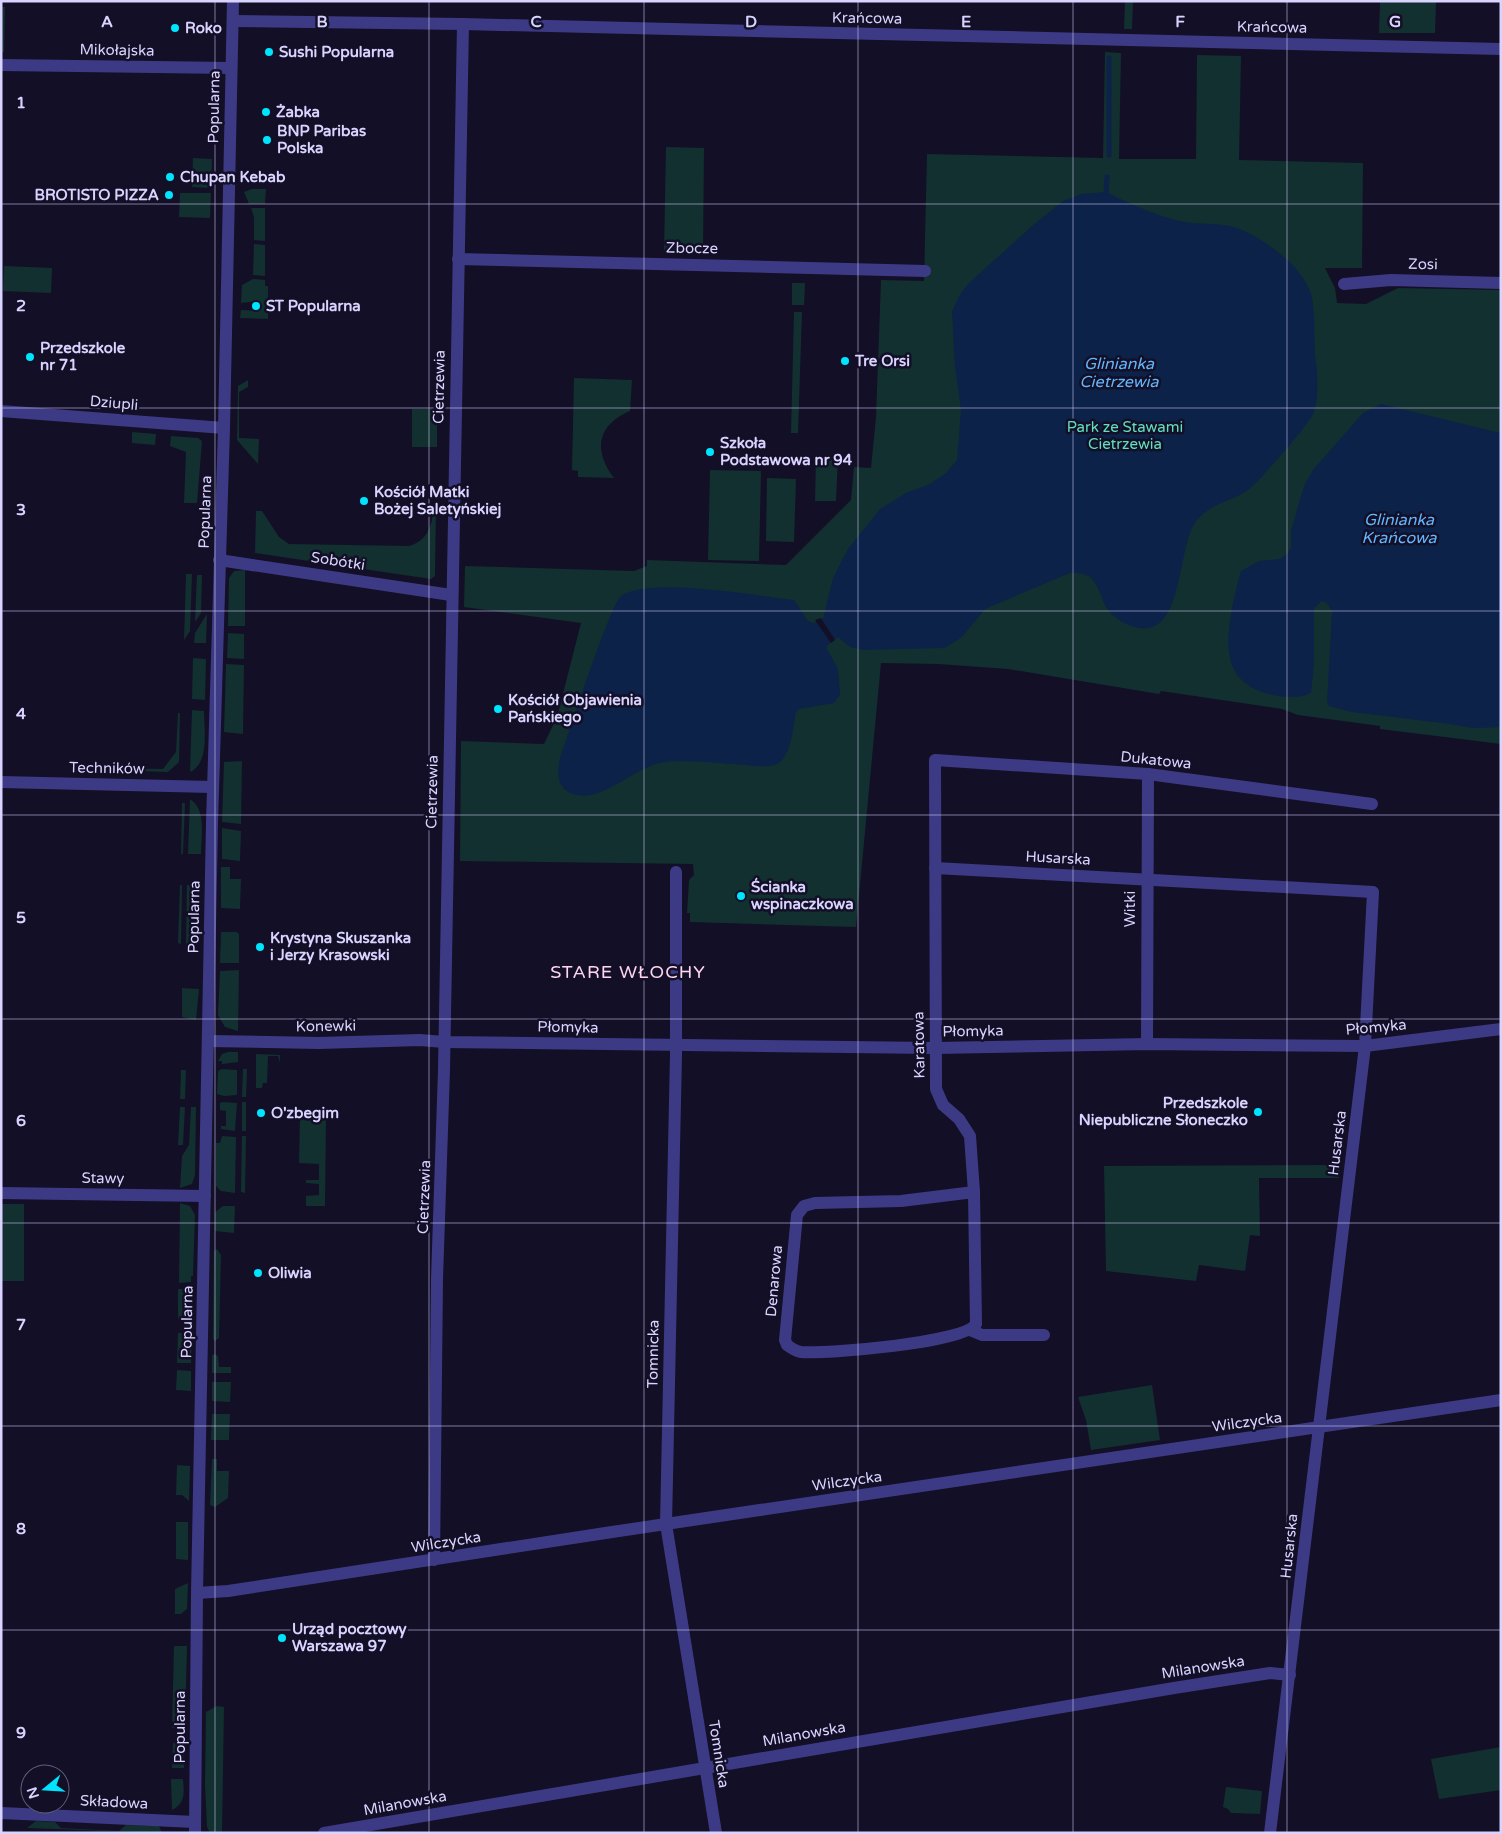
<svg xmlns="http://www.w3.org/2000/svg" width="1502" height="1834" font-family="'Varela Round',sans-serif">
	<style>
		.green { fill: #12302f }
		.water { fill: #0c2248 }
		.pier { fill: #130f26 }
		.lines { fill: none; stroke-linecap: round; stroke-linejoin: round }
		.stream { stroke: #0c2248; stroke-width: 5 }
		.minor { stroke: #3d3a85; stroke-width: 12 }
		.grid { fill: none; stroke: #d9d4ff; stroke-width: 1; stroke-opacity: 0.55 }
		.poi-dot { fill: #00e5ff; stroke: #130f26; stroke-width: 2 }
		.labels { text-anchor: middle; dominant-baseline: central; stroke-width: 5; stroke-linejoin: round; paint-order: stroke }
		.street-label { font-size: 15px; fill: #d9d4ff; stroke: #130f26 }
		.poi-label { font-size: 15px; font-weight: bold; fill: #d9d4ff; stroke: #130f26; text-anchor: start }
		.park-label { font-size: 15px; fill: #5fe0c0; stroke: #130f26 }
		.water-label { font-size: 16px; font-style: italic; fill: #62b6ff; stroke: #130f26 }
		.quarter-label { font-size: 18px; letter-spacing: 1px; fill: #ffd6f0; stroke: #130f26 }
		.grid-label { font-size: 16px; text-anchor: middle; font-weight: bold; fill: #d9d4ff; stroke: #130f26; stroke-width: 5; stroke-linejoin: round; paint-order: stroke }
	</style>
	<rect width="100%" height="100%" fill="#130f26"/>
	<g class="green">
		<path d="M1125,1H1133L1132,29H1124Z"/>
		<path d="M1380,1H1436L1435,33H1379Z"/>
		<path d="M1,7H5L4,52H1Z"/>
		<path d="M1105,52L1121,53L1119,159H1196L1197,55L1241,56L1239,160L1363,163L1362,268H1325L1335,288L1337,303L1366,304L1398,288L1501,290V744L1380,729V726L1298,715L1282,709L1161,691L1159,694L1008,669L938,664L881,663L856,927L690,922V913H687L689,880L694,875L693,864L460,861L461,741L544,744L557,717L581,623L464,607L465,566L634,571L647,566V560L786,565L851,500L854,467L871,468L876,417L881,280L924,281L927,154L1103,158Z"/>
		<path d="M666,147L704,148L703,253L664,252Z"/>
		<path d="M193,158L212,159L211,188L192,187Z"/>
		<path d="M252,189H266L265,204H249L244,192Z"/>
		<path d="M180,193H211L210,218L179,217Z"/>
		<path d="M251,208H265V241L254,240V217Z"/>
		<path d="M254,244L265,245V276L253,275Z"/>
		<path d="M4,266L52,268L51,293L3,291Z"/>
		<path d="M253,279L265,280V286H268V319L240,318L241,310L259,311V301L241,303L242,285Z"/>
		<path d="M792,283H805L804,305H792Z"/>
		<path d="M794,312H802L798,433H791Z"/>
		<path d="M574,378L632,380L630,411C597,425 593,450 614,478L578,477V471L572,470Z"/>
		<path d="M248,380V387L239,392V438L259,439L258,464L237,440L238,386Z"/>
		<rect x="412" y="409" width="25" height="38"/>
		<path d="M132,432L156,434L155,445L132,443Z"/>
		<path d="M171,436L198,438L202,441L197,503H184L186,452L170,446Z"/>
		<path d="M816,457L838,458L836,501H815Z"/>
		<path d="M710,470L761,471L759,561L708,560Z"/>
		<path d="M767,478L796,479L794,542L766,541Z"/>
		<path d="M434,502H436L435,576L431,579L255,553L256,511H262L279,537L289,544L409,546C430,540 433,522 434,502Z"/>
		<path d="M245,570V626H228L229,578L234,571Z"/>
		<path d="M186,574H192L190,631L184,640Z"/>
		<path d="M197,575H202L201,613L195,622Z"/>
		<path d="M207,614L206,643H194L195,633Z"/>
		<path d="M228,633L244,634V659L227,658Z"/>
		<path d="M193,658L206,659L205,700L192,699Z"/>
		<path d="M226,664L244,665L243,734L224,732Z"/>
		<path d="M192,710L204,711C204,729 210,763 190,772Z"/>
		<path d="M178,713H180L179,762L168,772L104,770V768L163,769L176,752Z"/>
		<path d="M242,761L241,824L222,822L224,762Z"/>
		<path d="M190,799C207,810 201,837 201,854H188Z"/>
		<path d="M182,803H185L183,854H181Z"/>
		<path d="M222,828L241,831L240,861L222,859Z"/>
		<path d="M221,867H230V879H241L240,909L221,908Z"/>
		<path d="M180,885H182L181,944L178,943Z"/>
		<path d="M187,885L200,886L199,944H186Z"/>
		<path d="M221,932H237L239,934V963H220Z"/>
		<path d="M239,970L238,1031L225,1027L218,1015L220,971Z"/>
		<path d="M182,988L199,989L196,1020L182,1017Z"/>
		<path d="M228,1052H238V1062L222,1064V1061H218L222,1054Z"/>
		<path d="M256,1054L280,1055V1063L278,1056H268L267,1083H263L262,1088H256Z"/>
		<path d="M222,1069L237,1070V1095L224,1096L217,1094L218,1071Z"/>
		<path d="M243,1069H247L246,1097H242Z"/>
		<path d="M181,1070H186L185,1099H180Z"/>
		<path d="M223,1102L237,1103L235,1131L221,1129V1126H226V1111L220,1110V1103Z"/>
		<rect x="242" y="1102" width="4" height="29"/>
		<path d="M180,1107H185L183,1145H178Z"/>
		<path d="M191,1107H196L195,1175L192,1184L180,1188L182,1156L189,1145Z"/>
		<path d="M300,1115L326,1116L325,1206H306V1196L319,1195V1184L306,1183V1180H319V1164L299,1163Z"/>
		<path d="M222,1136L236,1137L235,1193L221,1191L216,1186V1143H220Z"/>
		<path d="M242,1136H246L245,1193L241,1192Z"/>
		<path d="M1340,1165L1339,1178H1259L1260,1236L1250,1235L1245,1271L1199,1265L1196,1281L1106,1271L1104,1166Z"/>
		<path d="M180,1203L190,1206L195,1215L193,1276H191V1282L179,1283Z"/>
		<rect x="1" y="1204" width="23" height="77"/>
		<path d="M223,1206H235L234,1233L215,1231V1212Z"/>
		<path d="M217,1249L221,1255L219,1338L215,1341L213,1339L214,1251Z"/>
		<path d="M178,1289H187L191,1293L189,1317L186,1320L178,1319Z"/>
		<path d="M178,1333H192L191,1363H177Z"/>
		<path d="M214,1354L218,1356L219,1367H231V1373H212V1356Z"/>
		<path d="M177,1370L191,1371V1391L176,1390Z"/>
		<path d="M212,1382H231L230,1402L212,1401Z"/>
		<path d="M1152,1385L1160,1440L1091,1450L1086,1420L1078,1397Z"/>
		<path d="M212,1414H230L229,1440H211Z"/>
		<path d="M212,1459H217V1471H229L228,1498L215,1507L210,1505Z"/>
		<path d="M177,1465L190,1466L189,1501L182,1495H176Z"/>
		<path d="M176,1522H188V1560L176,1559Z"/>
		<path d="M188,1583L187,1609L181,1614H175V1589Z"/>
		<path d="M174,1646H187L185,1722L180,1727L172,1728Z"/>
		<path d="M217,1706L224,1707L222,1833H210L207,1827L205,1785L206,1712Z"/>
		<path d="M173,1743H179L184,1747V1768H172Z"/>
		<path d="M1501,1747V1790L1439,1799L1431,1759Z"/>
		<path d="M171,1779H183C184,1792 186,1803 172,1810Z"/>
		<path d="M1226,1787L1262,1791L1260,1814L1231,1813L1228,1809L1223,1807Z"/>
		<path d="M36,1821L55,1822L61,1828L119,1831L126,1825L159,1826L162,1833L27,1828Z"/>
	</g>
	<g class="water">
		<path d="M1106,192C1130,204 1155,215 1180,221C1200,225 1221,222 1240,229C1266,240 1305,268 1312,297C1315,315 1314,336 1315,354C1317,371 1320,397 1313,414C1305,430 1271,466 1258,481C1238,503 1216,498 1196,521C1179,542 1183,622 1149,628C1134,631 1112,619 1105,605C1101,596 1098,585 1091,578C1085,573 1078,573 1070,573L985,609L962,637L945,648L863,650L850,647L838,637L827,646V649L838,669L840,695L834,703L799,709L796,712C793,726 792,756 777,764C769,768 756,766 747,765C725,764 675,758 656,764C632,771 601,801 576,795C557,790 556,774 560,758C568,735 610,605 621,596C649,576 758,596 794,600L808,621L813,623L823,619L833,578L848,549L880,509L908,492L928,485L946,473L957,460L961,410L955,367L952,312L959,296L968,284L1032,226L1063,201L1081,194Z"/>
		<path d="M1381,404L1501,433V727L1473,728L1450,724L1352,712L1329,706L1327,701L1332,611L1327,603L1322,601L1314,608V664L1311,692C1304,699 1287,697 1278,696C1225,687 1224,652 1232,608C1235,596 1237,583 1241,571L1259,561L1280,559L1287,554L1291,548V531L1304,486L1313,470L1363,413Z"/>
	</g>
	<path class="pier" d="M821,618L835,640L831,643L815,620Z"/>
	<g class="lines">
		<g class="stream">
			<path d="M1109,155V58"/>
			<path d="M1106,192L1107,177"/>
		</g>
		<g class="minor">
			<path d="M233,21L463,24L1501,49"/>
			<path d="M1,65L231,68"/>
			<path d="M458,259L925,271"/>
			<path d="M1344,284L1391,280L1501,283"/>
			<path d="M1,411L224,428"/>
			<path d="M219,560L451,595"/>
			<path d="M1,782L212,787"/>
			<path d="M935,868L1373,892L1365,1046L1270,1833"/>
			<path d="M676,872V1054L666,1524L716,1833"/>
			<path d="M208,1041L319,1043L420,1040L444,1042L934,1048L1147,1044L1365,1046L1501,1029"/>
			<path d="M1147,1044L1148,774"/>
			<path d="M974,1192L901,1201L815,1203L804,1206L797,1215L785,1340L787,1345C791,1348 795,1351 801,1352C826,1354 965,1343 976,1324L974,1192L970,1136L959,1119L943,1105L936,1089L935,760L1148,774L1372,804"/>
			<path d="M1,1193L205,1196"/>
			<path d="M970,1330L982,1335H1044"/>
			<path d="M434,1560L437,1279L444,1070L463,24"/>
			<path d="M197,1593L228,1591L612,1532L1501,1400"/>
			<path d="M1,1813L195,1822"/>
			<path d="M195,1833L197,1593L212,823L224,428L233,1"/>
			<path d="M324,1833L1174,1688L1270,1673L1290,1675"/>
		</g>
	</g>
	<path class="grid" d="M215,1V1833M429,1V1833M644,1V1833M858,1V1833M1073,1V1833M1287,1V1833M1,204H1501M1,408H1501M1,611H1501M1,815H1501M1,1019H1501M1,1223H1501M1,1426H1501M1,1630H1501"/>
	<g class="poi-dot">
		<circle cx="175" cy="28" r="5"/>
		<circle cx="269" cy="52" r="5"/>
		<circle cx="266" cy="112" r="5"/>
		<circle cx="267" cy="140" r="5"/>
		<circle cx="170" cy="177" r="5"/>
		<circle cx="169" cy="195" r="5"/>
		<circle cx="256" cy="306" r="5"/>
		<circle cx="30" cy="357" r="5"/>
		<circle cx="845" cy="361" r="5"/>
		<circle cx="710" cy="452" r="5"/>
		<circle cx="364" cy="501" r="5"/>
		<circle cx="498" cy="709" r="5"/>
		<circle cx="741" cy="896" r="5"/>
		<circle cx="260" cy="947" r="5"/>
		<circle cx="1258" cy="1112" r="5"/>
		<circle cx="261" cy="1113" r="5"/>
		<circle cx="258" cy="1273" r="5"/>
		<circle cx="282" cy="1638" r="5"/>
	</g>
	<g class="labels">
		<g class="street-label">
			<text transform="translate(867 18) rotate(1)">Krańcowa</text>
			<text transform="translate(1272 27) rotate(1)">Krańcowa</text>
			<text transform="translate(117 50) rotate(1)">Mikołajska</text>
			<text transform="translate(214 107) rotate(-89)">Popularna</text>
			<text transform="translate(692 248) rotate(1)">Zbocze</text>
			<text transform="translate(1423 264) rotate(1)">Zosi</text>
			<text transform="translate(439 387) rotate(-89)">Cietrzewia</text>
			<text transform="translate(114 403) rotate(5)">Dziupli</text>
			<text transform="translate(205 512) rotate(-88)">Popularna</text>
			<text transform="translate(338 561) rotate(9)">Sobótki</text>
			<text transform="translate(1156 760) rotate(6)">Dukatowa</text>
			<text transform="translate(107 768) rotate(1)">Techników</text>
			<text transform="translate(432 792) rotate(-89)">Cietrzewia</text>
			<text transform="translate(1058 858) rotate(3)">Husarska</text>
			<text transform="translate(1130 909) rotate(-90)">Witki</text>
			<text transform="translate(194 917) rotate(-89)">Popularna</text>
			<text transform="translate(326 1026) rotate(-1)">Konewki</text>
			<text transform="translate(568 1027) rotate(1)">Płomyka</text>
			<text transform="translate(1376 1027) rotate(-5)">Płomyka</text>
			<text transform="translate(973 1031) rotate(-1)">Płomyka</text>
			<text transform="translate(919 1045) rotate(-91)">Karatowa</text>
			<text transform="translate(1337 1143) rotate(-83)">Husarska</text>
			<text transform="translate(103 1178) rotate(1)">Stawy</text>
			<text transform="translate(424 1197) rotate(-88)">Cietrzewia</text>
			<text transform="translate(774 1281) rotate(-85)">Denarowa</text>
			<text transform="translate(187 1322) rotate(-89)">Popularna</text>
			<text transform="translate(653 1354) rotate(-89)">Tomnicka</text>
			<text transform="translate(1247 1422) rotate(-8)">Wilczycka</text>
			<text transform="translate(847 1481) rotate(-8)">Wilczycka</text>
			<text transform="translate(446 1542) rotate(-9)">Wilczycka</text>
			<text transform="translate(1289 1546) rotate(-84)">Husarska</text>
			<text transform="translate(1203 1667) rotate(-9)">Milanowska</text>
			<text transform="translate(180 1727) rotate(-90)">Popularna</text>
			<text transform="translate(804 1734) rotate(-10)">Milanowska</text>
			<text transform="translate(719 1754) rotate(81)">Tomnicka</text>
			<text transform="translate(114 1802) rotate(3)">Składowa</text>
			<text transform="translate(405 1803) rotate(-10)">Milanowska</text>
		</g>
		<g class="poi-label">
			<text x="185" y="28">Roko</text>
			<text x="279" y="52">Sushi Popularna</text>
			<text x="276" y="112">Żabka</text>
			<text x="277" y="131">BNP Paribas<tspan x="277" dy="17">Polska</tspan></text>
			<text x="180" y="177">Chupan Kebab</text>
			<text x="159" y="195" text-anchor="end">BROTISTO PIZZA</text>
			<text x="266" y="306">ST Popularna</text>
			<text x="40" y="348">Przedszkole<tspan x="40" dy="17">nr 71</tspan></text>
			<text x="855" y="361">Tre Orsi</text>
			<text x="720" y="443">Szkoła<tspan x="720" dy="17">Podstawowa nr 94</tspan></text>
			<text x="374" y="492">Kościół Matki<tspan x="374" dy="17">Bożej Saletyńskiej</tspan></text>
			<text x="508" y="700">Kościół Objawienia<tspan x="508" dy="17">Pańskiego</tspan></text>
			<text x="751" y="887">Ścianka<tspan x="751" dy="17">wspinaczkowa</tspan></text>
			<text x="270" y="938">Krystyna Skuszanka<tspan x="270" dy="17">i Jerzy Krasowski</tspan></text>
			<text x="1248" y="1103" text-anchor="end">Przedszkole<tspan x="1248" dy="17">Niepubliczne Słoneczko</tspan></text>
			<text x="271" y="1113">O'zbegim</text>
			<text x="268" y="1273">Oliwia</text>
			<text x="292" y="1629">Urząd pocztowy<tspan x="292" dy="17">Warszawa 97</tspan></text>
		</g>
		<g class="park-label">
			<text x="1125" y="427">Park ze Stawami<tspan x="1125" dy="17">Cietrzewia</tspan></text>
		</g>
		<g class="water-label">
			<text x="1119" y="364">Glinianka<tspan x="1119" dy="18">Cietrzewia</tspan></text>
			<text x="1399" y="520">Glinianka<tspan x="1399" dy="18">Krańcowa</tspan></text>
		</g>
		<g class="quarter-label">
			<text x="628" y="972">STARE WŁOCHY</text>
		</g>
	</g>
	<g class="grid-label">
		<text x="107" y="27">A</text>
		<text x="322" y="27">B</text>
		<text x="536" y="27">C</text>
		<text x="751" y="27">D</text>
		<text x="966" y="27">E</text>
		<text x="1180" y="27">F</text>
		<text x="1395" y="27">G</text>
		<text x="21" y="108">1</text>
		<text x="21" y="311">2</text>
		<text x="21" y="515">3</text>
		<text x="21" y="719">4</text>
		<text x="21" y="923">5</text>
		<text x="21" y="1126">6</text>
		<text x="21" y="1330">7</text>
		<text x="21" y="1534">8</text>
		<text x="21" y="1738">9</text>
	</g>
	<rect width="1502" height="1834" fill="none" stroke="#d9d4ff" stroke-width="5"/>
	<g transform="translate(45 1789) rotate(252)"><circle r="24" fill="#130f26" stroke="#625e7d"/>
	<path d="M0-4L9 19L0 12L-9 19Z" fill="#00e5ff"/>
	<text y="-8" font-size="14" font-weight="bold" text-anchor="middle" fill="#d9d4ff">N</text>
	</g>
</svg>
